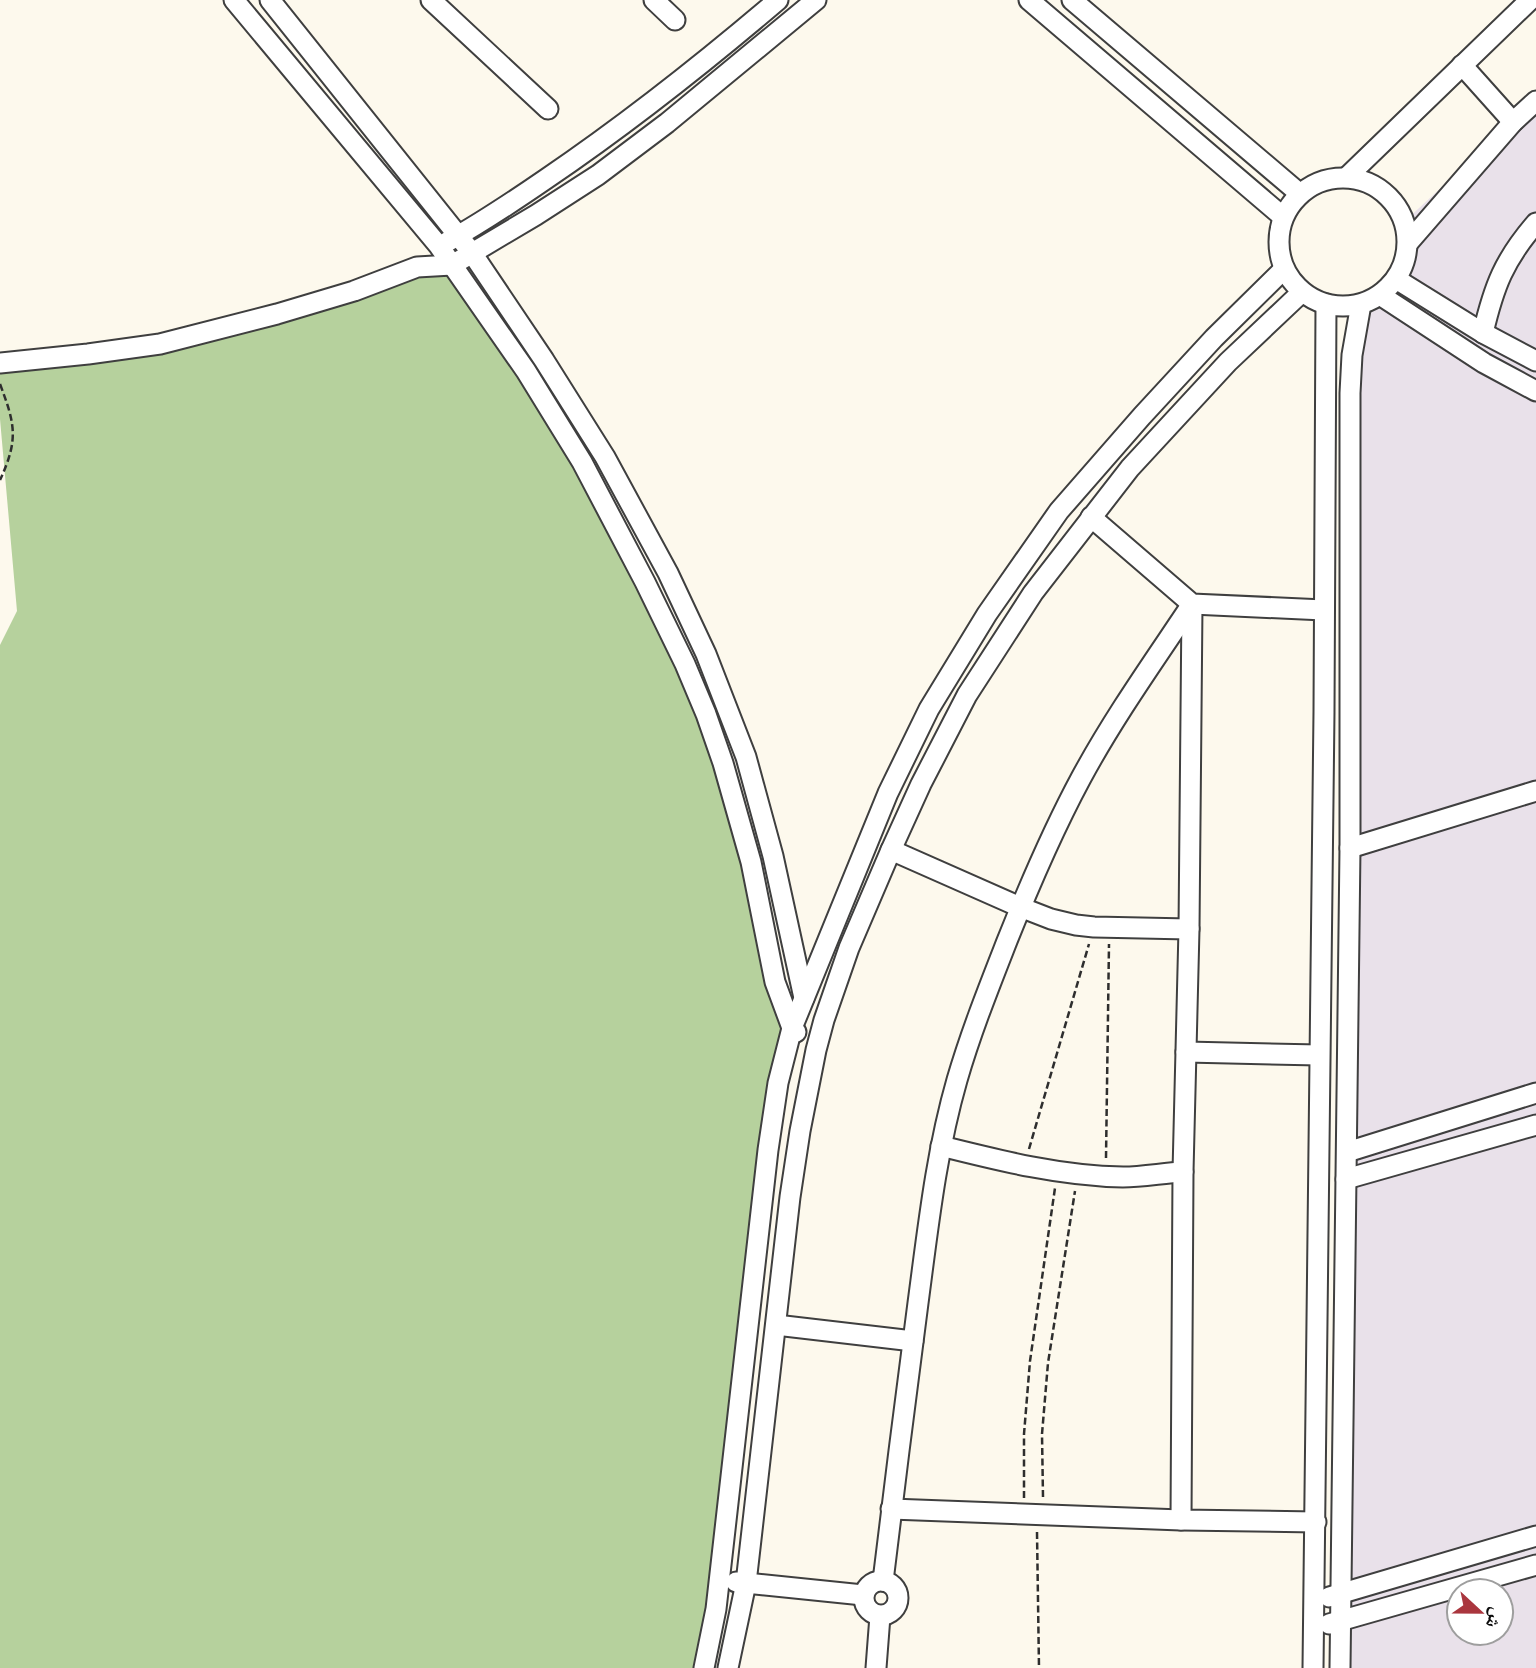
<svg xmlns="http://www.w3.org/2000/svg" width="1536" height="1668" font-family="Merriweather,'Noto Naskh Arabic',serif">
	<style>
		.industrial { fill: #e9e1ea; fill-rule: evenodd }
		.forest { fill: #b6d19d }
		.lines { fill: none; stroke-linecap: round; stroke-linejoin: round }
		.minor-casing { stroke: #3f3f3f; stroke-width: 23 }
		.path { stroke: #2e2e2e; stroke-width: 2.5; stroke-dasharray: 7 3.5; stroke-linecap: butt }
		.minor { stroke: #fff; stroke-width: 19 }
	</style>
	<rect width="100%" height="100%" fill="#fdf9ed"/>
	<path class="industrial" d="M1536,100V1668H1341L1361,304L1396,279L1405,221ZM1459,1591H1501V1633H1459Z"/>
	<path class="forest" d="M452,265L526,371L685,664L792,1028L702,1668H0V645L17,611L0,419V363L88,354Z"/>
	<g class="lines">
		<defs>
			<g id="minor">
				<path d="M234,0L439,246L526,371L582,462L645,582L685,664L706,714L723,763L751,862L775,982L792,1028L796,1032"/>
				<path d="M270,0L472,253L544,360L605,457L668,573L706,654L746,757L773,856L804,998"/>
				<path d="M431,0L548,109"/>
				<path d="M654,0L675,20"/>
				<path d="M1029,0L1282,216"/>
				<path d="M1072,0L1299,193"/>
				<path d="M1462,65L1513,122"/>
				<path d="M1348,176L1530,0"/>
				<circle cx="1343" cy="242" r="64"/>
				<path d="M447,242C481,223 514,201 546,179C627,124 704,63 778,0"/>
				<path d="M1408,243L1513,122L1536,101"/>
				<path d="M1396,279L1483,333L1536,361"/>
				<path d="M1380,295L1484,363L1536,391"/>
				<path d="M1483,333C1494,286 1504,260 1536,223"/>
				<path d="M0,363L88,354L160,344L277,314L354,291L417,267L452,265L536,215L598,175L667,123L816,0"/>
				<path d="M1091,517L1192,604L1324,610"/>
				<path d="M1350,848L1536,791"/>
				<path d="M891,850L1020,907L1051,919L1076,925L1094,927L1189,929"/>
				<path d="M1186,1052L1319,1055"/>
				<path d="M941,1146C1001,1161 1061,1176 1123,1177C1143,1177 1163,1173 1183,1172"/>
				<path d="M1347,1152L1536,1093"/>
				<path d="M1346,1179L1536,1125"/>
				<path d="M776,1325L913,1341"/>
				<path d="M891,1509L1181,1520L1316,1522"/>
				<path d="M1181,1520L1183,1172L1189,929L1192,605"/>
				<circle cx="881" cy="1598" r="17"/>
				<path d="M883,1581C894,1488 906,1396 918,1303C928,1228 936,1153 957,1080C971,1032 989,987 1007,941C1029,886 1053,830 1081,778C1114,717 1154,661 1192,604"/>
				<path d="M736,1582L863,1595"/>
				<path d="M1329,1597L1536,1536"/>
				<path d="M1329,1624L1536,1565"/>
				<path d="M704,1668L716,1609L768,1150L778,1083L792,1028L888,793L929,709L987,614L1059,511L1142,416L1214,338L1284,269"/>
				<path d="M728,1668L746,1583L790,1197L800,1131L816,1050L824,1020L849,948L891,850L921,784L967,695L1033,593L1130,468L1228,362L1302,292"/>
				<path d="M876,1668L880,1616"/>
				<path d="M1313,1668L1324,712L1326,304"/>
				<path d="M1340,1668L1350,848V393L1352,355L1361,304"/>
			</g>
		</defs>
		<use href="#minor" class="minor-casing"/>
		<g class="path">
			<path d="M0,384C15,424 19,439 0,480"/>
			<path d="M1029,1149L1089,944"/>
			<path d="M1106,1158L1109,944"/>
			<path d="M1043,1497L1042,1434L1048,1363L1075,1191"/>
			<path d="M1024,1498V1434L1030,1361L1055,1188"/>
			<path d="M1037,1532L1039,1668"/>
		</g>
		<use href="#minor" class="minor"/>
	</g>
	<g transform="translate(1480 1612) rotate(112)"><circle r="33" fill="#ffffff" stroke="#9e9e9e" stroke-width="2"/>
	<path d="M0-5L12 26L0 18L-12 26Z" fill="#aa363e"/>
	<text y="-10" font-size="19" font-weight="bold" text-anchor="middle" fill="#0c0c0c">ش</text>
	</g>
</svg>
